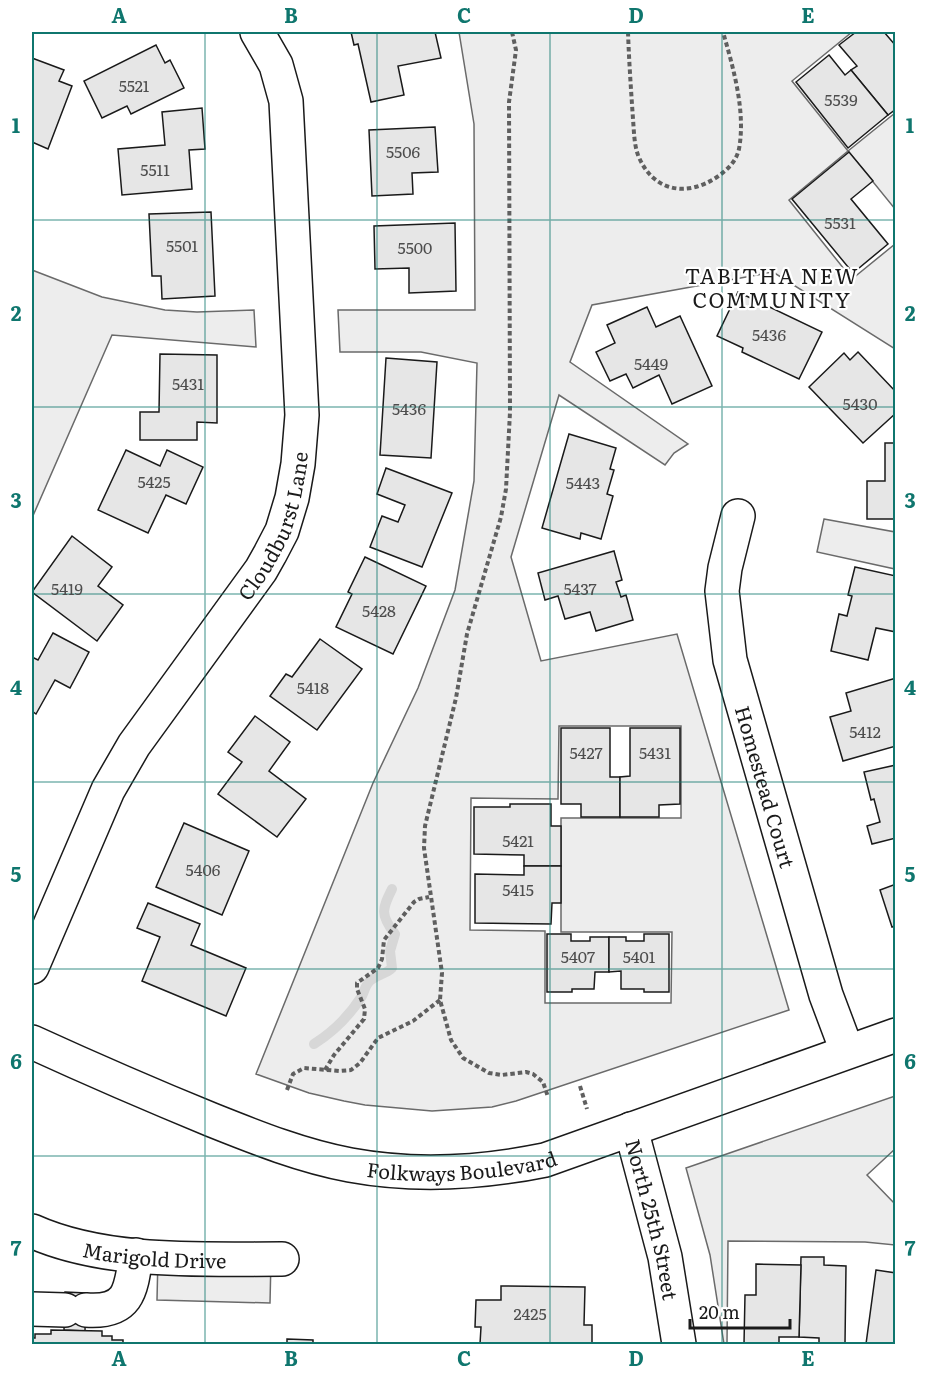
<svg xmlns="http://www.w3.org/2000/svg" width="927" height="1376" font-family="Literata,serif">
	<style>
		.built { fill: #ededed; stroke: #6a6a6a; stroke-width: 1.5; fill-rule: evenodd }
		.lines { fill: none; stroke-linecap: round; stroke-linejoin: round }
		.stream { stroke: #d7d7d7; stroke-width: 10 }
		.building { fill: #e6e6e6; stroke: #1a1a1a; stroke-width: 1.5 }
		.minor-casing { stroke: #1a1a1a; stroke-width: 36 }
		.path { stroke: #5f5f5f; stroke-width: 4; stroke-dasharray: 4.5 3; stroke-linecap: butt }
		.minor { stroke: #fff; stroke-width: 33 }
		.grid { fill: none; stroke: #0f766e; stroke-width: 1.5; stroke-opacity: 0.55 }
		.labels { text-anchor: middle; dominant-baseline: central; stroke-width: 4.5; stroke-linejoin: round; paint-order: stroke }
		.number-label { font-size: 16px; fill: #4d4d4d }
		.street-label { font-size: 20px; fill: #1a1a1a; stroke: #fff }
		.neighbourhood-label { font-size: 21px; letter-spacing: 1.5px; fill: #1a1a1a; stroke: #fff }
		.neatline { fill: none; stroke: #0f766e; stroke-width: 2 }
		.grid-label { font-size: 20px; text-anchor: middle; font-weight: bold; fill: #0f766e }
	</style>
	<rect width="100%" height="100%" fill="#fff"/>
	<g class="built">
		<path d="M459,32H852L792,81L848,151L895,113V209L848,151L789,200L852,279L895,244V349L773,272L592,305L570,362L688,444L674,453L665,465L559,395L511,557L541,661L677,634L789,1010L516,1101L492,1107L432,1111L365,1105L344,1101L309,1093L256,1074L373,783L418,688L455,590L474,481L477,363L421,352H340L338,310H475L474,124ZM559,726H681V818H561V932H672L671,1003H545V931L470,930L471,798L558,799Z"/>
		<path d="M32,270L102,297L165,310L197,312L254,310L256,347L112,335L32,518Z"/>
		<path d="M824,519L895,532V569L817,552Z"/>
		<path d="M895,1096V1149L867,1175L895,1204V1245L865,1242L728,1241L727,1344H724L710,1255L686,1168Z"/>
		<path d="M158,1256L271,1259L270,1303L157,1300Z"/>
	</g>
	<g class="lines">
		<path class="stream" d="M314,1044C333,1032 350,1015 362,996C364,992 365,987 368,983C374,975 385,975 392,968L390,951L395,934C380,915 382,909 392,889"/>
	</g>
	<g class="building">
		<path d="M351,32H435L441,58L398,66L404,95L371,102L358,44L354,45Z"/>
		<path d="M856,32H884L896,46V109L888,115L851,70L857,66L839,45Z"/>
		<path d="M156,45L165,63L170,60L184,88L131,114L127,106L102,118L84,81Z"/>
		<path d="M829,55L845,75L851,70L888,115L848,148L796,82Z"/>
		<path d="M32,58L64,70L59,81L72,86L48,149L32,142Z"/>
		<path d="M202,108L205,149L189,150L192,189L122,195L118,149L165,145L162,112Z"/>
		<path d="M435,127L438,172L412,173L413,194L372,196L369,130Z"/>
		<path d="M849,152L873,181L851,199L888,244L853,273L792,199Z"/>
		<path d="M211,212L215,296L162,299L161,276H152L149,214Z"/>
		<path d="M455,223L456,291L409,293V268L375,269L374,226Z"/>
		<path d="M738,292L822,332L799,379L742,352L743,348L717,336Z"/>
		<path d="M647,307L656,327L680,316L712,386L672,404L659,375L633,388L626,374L610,381L596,352L615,343L607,325Z"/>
		<path d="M858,352L896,392V413L863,443L809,387L844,353L850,360Z"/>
		<path d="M160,354L217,355V423L197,422V440H140V412H159Z"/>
		<path d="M386,358L437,362L431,458L380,455Z"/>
		<path d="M569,434L616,448L610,469L614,470L607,494L613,496L601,539L581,533L580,539L542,528Z"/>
		<path d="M885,443H896V519H867V481H885Z"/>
		<path d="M126,450L160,466L167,450L203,467L186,504L166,495L148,533L98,510Z"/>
		<path d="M386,468L452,493L422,567L370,547L382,516L398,522L405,505L377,494Z"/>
		<path d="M72,536L112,567L98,586L123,605L97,641L32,592Z"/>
		<path d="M614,551L622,580L616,582L621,597L626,595L633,620L596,631L590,612L565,619L558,596L545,600L538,573Z"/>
		<path d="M365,557L426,586L393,654L336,627L352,594L348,592Z"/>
		<path d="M855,567L896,576V632L876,628L868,660L831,651L839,614L847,616L852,596L848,595Z"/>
		<path d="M53,633L89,652L70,688L55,680L36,714L32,711V657L38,660Z"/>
		<path d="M320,639L362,669L317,730L270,696L286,674L292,677Z"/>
		<path d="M896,678V746L843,761L830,717L851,711L846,693Z"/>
		<path d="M255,716L290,742L269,771L306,799L277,837L218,794L242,762L228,752Z"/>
		<path d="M561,728H610V777H620V817H581V804H561Z"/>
		<path d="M630,728H680V804L659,805V817H620V777L630,776Z"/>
		<path d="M896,765V838L872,844L867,826L880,822L874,799L871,800L864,772Z"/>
		<path d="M510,804H551V826H561V866H524V855L474,854V807H510Z"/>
		<path d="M184,823L249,851L222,915L156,887Z"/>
		<path d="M524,866H561V903H552L551,924L475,923V874L524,875Z"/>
		<path d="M896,884V926L892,927L880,890Z"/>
		<path d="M148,903L200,924L191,945L246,968L226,1016L142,981L160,937L137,928Z"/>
		<path d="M547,934H571V941H590V937H609V972H595L594,989H572V992H547Z"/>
		<path d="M644,934H669V992H644V989H621V971L609,972V937H626V941H644Z"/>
		<path d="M801,1257H824V1265L846,1266L845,1344H819V1338L799,1337Z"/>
		<path d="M756,1264L801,1265L799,1337H779V1344H744L745,1295H756Z"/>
		<path d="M876,1270L896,1273V1344H866Z"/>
		<path d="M501,1286L585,1287L584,1325H592V1344H480L481,1327H475L476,1300H501Z"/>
		<path d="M65,1292L86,1293L85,1331L64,1330Z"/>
		<path d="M51,1330L102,1331V1336H112V1340H123V1344H32V1338H35V1334H51Z"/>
		<path d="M287,1339L313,1340V1344H287Z"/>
	</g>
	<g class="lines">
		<defs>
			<g id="minor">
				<path id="s1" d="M738,516L725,568L722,591L730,660L826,995L847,1051"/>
				<path id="s2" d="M32,967L108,790L134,745L261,570L270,554L282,531L292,498L298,464L302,415L286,101L276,65L257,32"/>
				<path id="s3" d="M32,1042C91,1069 151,1095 212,1120C257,1138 302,1156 350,1165C415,1177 481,1173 545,1160L896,1035"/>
				<path id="s4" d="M631,1129L665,1257L679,1344"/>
				<path id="s5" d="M32,1231C105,1264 202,1259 282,1259"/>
				<path d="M32,1309L65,1310"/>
				<path d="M86,1310C129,1313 131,1291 136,1255"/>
			</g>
		</defs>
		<use href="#minor" class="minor-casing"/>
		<g class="path">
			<path d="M512,32L516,50L509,102L510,412L506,489L501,517L467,634L456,698L425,826L424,848L442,973L440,1000L451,1040L463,1058L489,1073L502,1075L526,1072L533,1074L543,1082L548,1097"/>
			<path d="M628,32C629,61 631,90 633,119C634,131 634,144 638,155C652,191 686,198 717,177C727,170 736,162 739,149C746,111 733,67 723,32"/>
			<path d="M325,1070L334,1055L364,1019L365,1009L357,989V983L378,968L382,959L384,940L414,902L419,899L429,897"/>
			<path d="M580,1086L587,1109"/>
			<path d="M287,1090L293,1074L304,1068L340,1071L351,1070L360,1063L378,1038L413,1021L440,1000"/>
		</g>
		<use href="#minor" class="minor"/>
	</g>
	<path class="grid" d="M205,32V1344M377,32V1344M550,32V1344M722,32V1344M32,220H896M32,407H896M32,594H896M32,782H896M32,969H896M32,1156H896"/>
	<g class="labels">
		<g class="number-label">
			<text x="134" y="85">5521</text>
			<text x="841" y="99">5539</text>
			<text x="403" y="151">5506</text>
			<text x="155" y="169">5511</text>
			<text x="840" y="222">5531</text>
			<text x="182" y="245">5501</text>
			<text x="415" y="247">5500</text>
			<text x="769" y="334">5436</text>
			<text x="651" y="363">5449</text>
			<text x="188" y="383">5431</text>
			<text x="860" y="403">5430</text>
			<text x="409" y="408">5436</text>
			<text x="154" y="481">5425</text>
			<text x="583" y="482">5443</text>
			<text x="67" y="588">5419</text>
			<text x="580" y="588">5437</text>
			<text x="379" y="610">5428</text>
			<text x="313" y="687">5418</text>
			<text x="865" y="731">5412</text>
			<text x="586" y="752">5427</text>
			<text x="655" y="752">5431</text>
			<text x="518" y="840">5421</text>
			<text x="203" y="869">5406</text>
			<text x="518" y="889">5415</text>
			<text x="578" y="956">5407</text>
			<text x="639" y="956">5401</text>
			<text x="530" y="1313">2425</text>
		</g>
		<g class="street-label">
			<text stroke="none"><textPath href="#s2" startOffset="507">Cloudburst Lane</textPath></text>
			<text stroke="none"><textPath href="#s1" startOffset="278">Homestead Court</textPath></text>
			<text stroke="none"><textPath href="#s3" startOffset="454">Folkways Boulevard</textPath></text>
			<text stroke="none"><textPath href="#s4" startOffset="93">North 25th Street</textPath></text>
			<text stroke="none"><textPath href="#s5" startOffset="126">Marigold Drive</textPath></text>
		</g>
		<g class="neighbourhood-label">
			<text x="772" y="274">TABITHA NEW<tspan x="772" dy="24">COMMUNITY</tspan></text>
		</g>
	</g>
	<rect width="927" height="1376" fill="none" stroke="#ffffff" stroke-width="66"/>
	<path d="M690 1319v9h100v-9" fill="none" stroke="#1a1a1a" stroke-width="3"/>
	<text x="699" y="1319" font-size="18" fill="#1a1a1a" stroke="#ffffff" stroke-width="4.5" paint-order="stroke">20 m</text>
	<rect x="33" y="33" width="861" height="1310" class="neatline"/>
	<g class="grid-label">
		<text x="119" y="23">A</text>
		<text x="291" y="23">B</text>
		<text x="464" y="23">C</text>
		<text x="636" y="23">D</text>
		<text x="808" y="23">E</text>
		<text x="16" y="133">1</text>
		<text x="910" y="133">1</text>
		<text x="16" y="321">2</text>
		<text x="910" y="321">2</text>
		<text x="16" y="508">3</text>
		<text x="910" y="508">3</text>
		<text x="16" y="695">4</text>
		<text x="910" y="695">4</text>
		<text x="16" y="882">5</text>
		<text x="910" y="882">5</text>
		<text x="16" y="1069">6</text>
		<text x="910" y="1069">6</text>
		<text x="16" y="1256">7</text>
		<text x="910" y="1256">7</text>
		<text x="119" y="1366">A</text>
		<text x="291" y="1366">B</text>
		<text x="464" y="1366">C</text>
		<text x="636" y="1366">D</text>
		<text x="808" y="1366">E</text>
	</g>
</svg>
